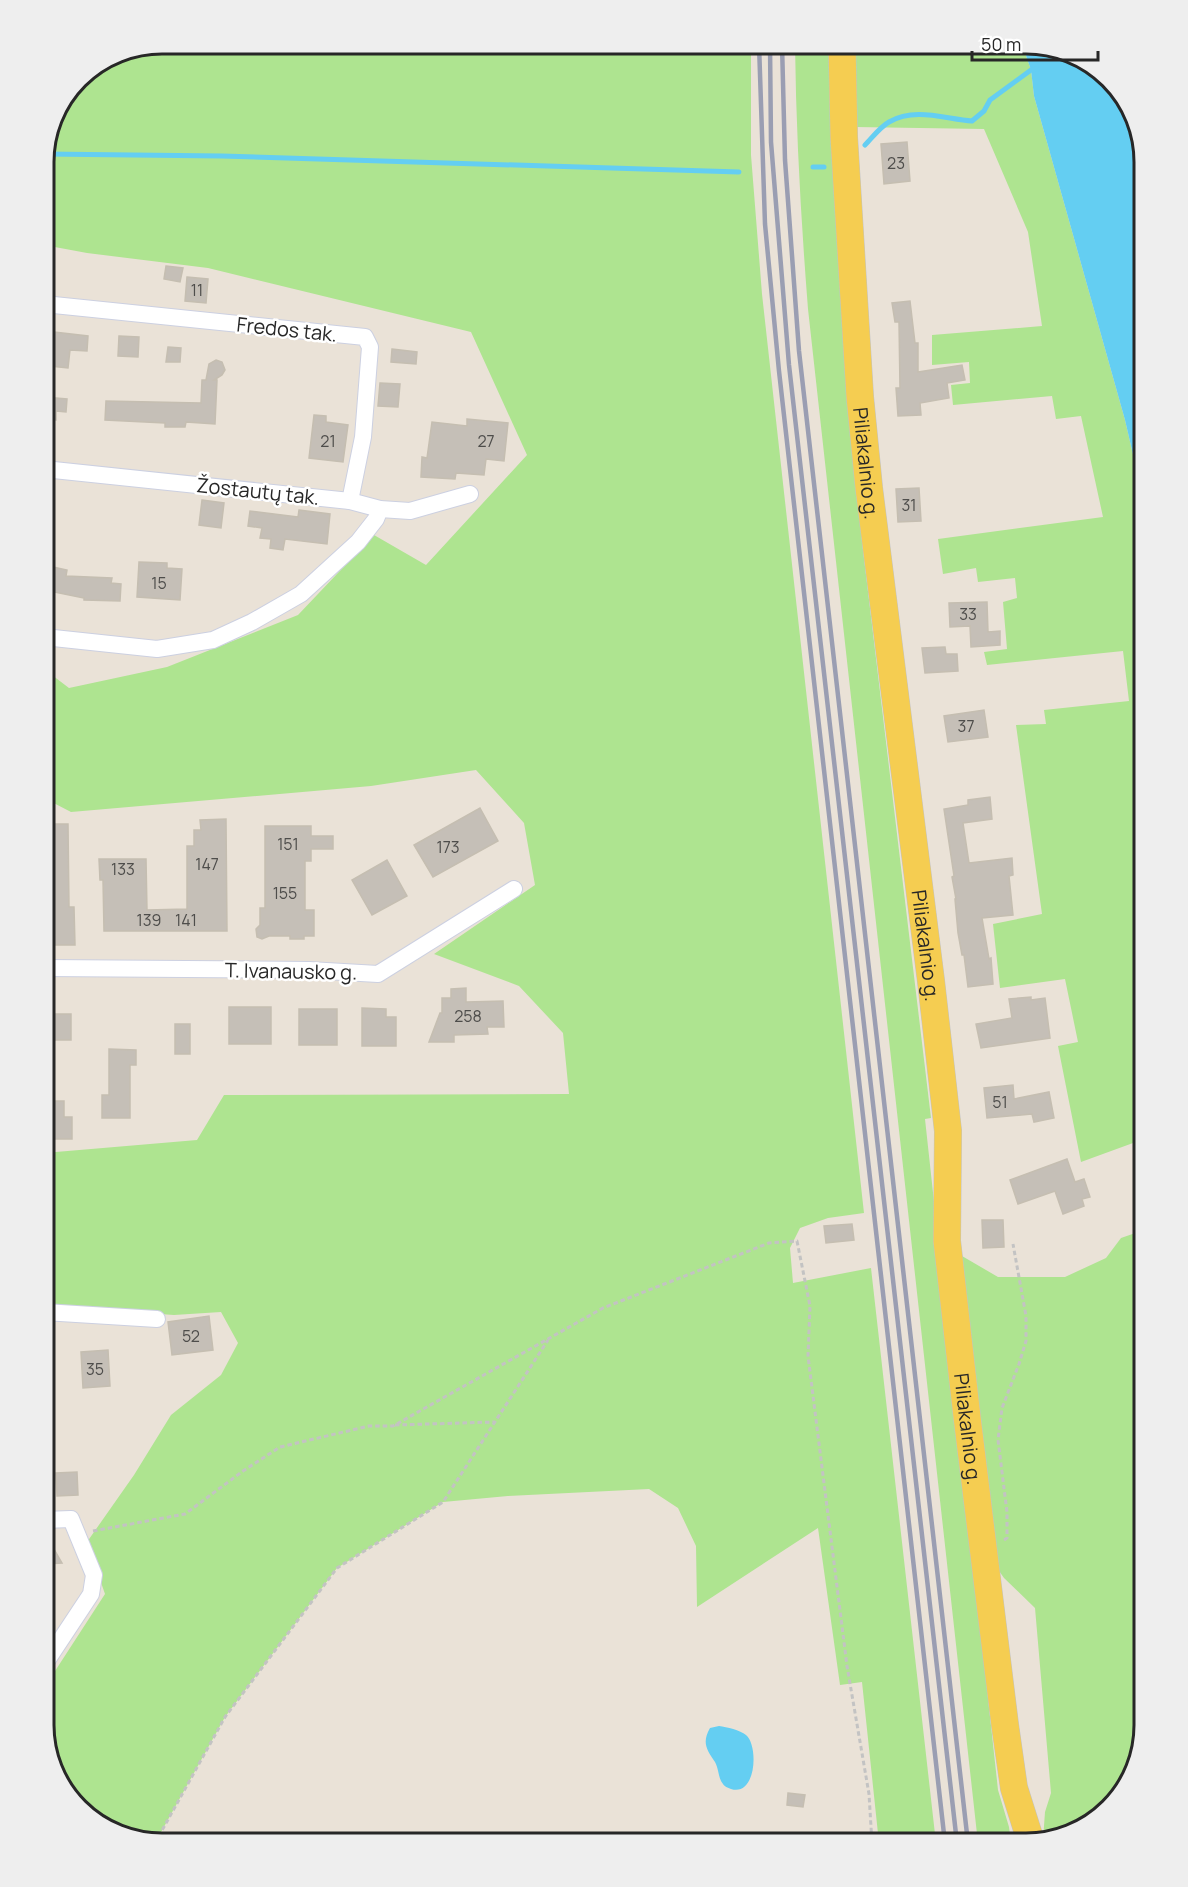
<svg xmlns="http://www.w3.org/2000/svg" width="1188" height="1887" font-family="Manrope,sans-serif">
	<style>
		.green { fill: #aee490 }
		.water { fill: #64cef2 }
		.lines { fill: none; stroke-linecap: round; stroke-linejoin: round }
		.stream { stroke: #64cef2; stroke-width: 5 }
		.building { fill: #c5bfb7; stroke: #c5beb1; stroke-width: 1.5 }
		.street-casing { stroke: #ccd0e1; stroke-width: 18 }
		.primary-casing { stroke: #c3c3c3; stroke-width: 28 }
		.path { stroke: #c3c3c3; stroke-width: 3; stroke-dasharray: 4.5 3; stroke-linecap: butt }
		.street { stroke: #fff; stroke-width: 16 }
		.primary { stroke: #f5cd51; stroke-width: 27 }
		.rail { stroke: #9a9eb2; stroke-width: 4.5 }
		.labels { text-anchor: middle; dominant-baseline: central; stroke-width: 5; stroke-linejoin: round; paint-order: stroke }
		.number-label { font-size: 16px; fill: #4e4d4b }
		.street-label { font-size: 20px; fill: #272727; stroke: #fff }
		.rim { fill: none; stroke: #272727; stroke-width: 3 }
	</style>
	<rect width="100%" height="100%" fill="#eae2d7"/>
	<g class="green">
		<path d="M162,44H751V155L762,294L864,1213L828,1218L800,1228L790,1248L793,1283L871,1268L936,1843H879L862,1682L840,1685L818,1528L697,1607L696,1546L678,1508L649,1489L508,1496L443,1502L337,1568L225,1717L155,1843L96,1824L56,1778L44,1725V1688L105,1594L87,1542L134,1475L171,1415L221,1375L238,1343L221,1312L174,1315L44,1306V1153L197,1140L224,1095L569,1094L563,1033L519,986L434,954L535,885L524,823L476,770L371,786L71,812L44,798V669L69,688L167,667L298,615L374,535L426,565L527,455L471,332L208,268L87,253L44,245V155L53,116L78,78L117,52Z"/>
		<path d="M795,44H832L861,533L931,1118L925,1119L998,1790L1009,1827L1011,1843H978L808,309C801,220 796,132 795,44Z"/>
		<path d="M854,44H1022L1031,70L1034,96L1125,420L1144,502V1139L1081,1162L1058,1046L1078,1042L1065,979L1000,988L993,924L1042,914L1016,725L1046,724L1044,710L1129,701L1123,651L987,665L984,652L1007,649L1003,602L1017,598L1015,578L978,582L976,568L943,574L938,539L1103,517L1081,416L1056,419L1052,396L953,405L951,385L970,383L969,362L932,365V335L1042,326L1028,232L984,129L855,127Z"/>
		<path d="M1144,1230V1725L1128,1785L1079,1831L1043,1840L1045,1812L1051,1793L1035,1608L1004,1578L997,1568L962,1256L998,1277H1065L1106,1258L1121,1238Z"/>
	</g>
	<g class="water">
		<path d="M1022,44H1034L1092,63L1132,109L1144,162V502L1125,420L1034,96L1031,70Z"/>
		<path d="M719,1726C727,1727 740,1730 746,1735C759,1746 756,1797 731,1789C728,1788 724,1786 723,1784C718,1778 719,1769 715,1762C706,1749 702,1742 710,1728Z"/>
	</g>
	<g class="lines">
		<g class="stream">
			<path d="M865,145C872,138 880,127 889,122C915,107 945,119 972,121L984,111L990,100L1031,70L1037,69"/>
			<path d="M44,154L222,156L739,172"/>
			<path d="M813,167H824"/>
		</g>
	</g>
	<g class="building">
		<path d="M907,142L910,181L884,184L881,144Z"/>
		<path d="M166,266L183,268L180,282L164,279Z"/>
		<path d="M187,277L208,279L206,303L185,301Z"/>
		<path d="M910,301L915,343H918V372L962,365L965,380L947,383L949,398L920,403L921,415L898,416L896,388H900L899,322H895L892,303Z"/>
		<path d="M54,332L88,336L87,351L70,350L68,368L50,366Z"/>
		<path d="M119,336L139,337L138,357L118,356Z"/>
		<path d="M168,347L181,348L180,362H166Z"/>
		<path d="M392,349L417,352L416,364L391,362Z"/>
		<path d="M216,360L222,362L225,370L222,375L214,380H217L215,424L186,422L185,427H165V423L105,420L106,401L201,403L202,380H206L209,364Z"/>
		<path d="M380,383L400,384L398,407L378,406Z"/>
		<path d="M44,397L67,399L66,412L56,411V420L44,419Z"/>
		<path d="M314,415L326,416V422L348,425L343,462L309,458Z"/>
		<path d="M467,419L508,423L504,461L486,459L484,475L456,473L455,479L421,477L422,457L427,458L432,422L467,426Z"/>
		<path d="M919,488L921,521L898,522L896,489Z"/>
		<path d="M202,500L224,503L221,528L199,525Z"/>
		<path d="M299,510L330,514L327,544L285,539L283,550L270,548L271,539L260,538L262,528L248,526L250,511L298,517Z"/>
		<path d="M139,562L167,563V568L182,569L180,600L137,597Z"/>
		<path d="M44,565L67,570L66,576L112,578L111,583L121,584L120,601L84,600V598L44,590Z"/>
		<path d="M987,602L988,632L1000,631V645L971,647L970,626L950,627L949,603Z"/>
		<path d="M945,647L946,654H957L958,671L925,673L922,648Z"/>
		<path d="M984,710L988,737L948,742L944,716Z"/>
		<path d="M990,797L992,819L963,823L969,863L1012,858L1013,875L1009,876L1013,915L982,918L989,959L991,958L993,984L968,987L964,955H962L958,933L955,899H956L952,877L954,876L944,809L968,805V800Z"/>
		<path d="M480,808L498,841L433,877L414,845Z"/>
		<path d="M226,819L227,931H104L103,880H100L99,859H146L147,910L187,909V846H194V830H201L200,820Z"/>
		<path d="M44,824H68L69,907H74L75,945H47V907H44Z"/>
		<path d="M265,826H311V836H333V849H311V861H305V910H314V936H304V939H290V936H269L262,939L257,937L256,929L260,925V908H265Z"/>
		<path d="M387,860L407,896L372,915L352,880Z"/>
		<path d="M466,988V1002L503,1001L504,1027H487L488,1034L454,1035V1042H429L440,1013H442V998H451V989Z"/>
		<path d="M1031,997V1000L1045,998L1050,1038L981,1048L976,1024L1012,1018L1009,999Z"/>
		<rect x="229" y="1007" width="42" height="37"/>
		<path d="M362,1008L386,1009V1017H396V1046H362Z"/>
		<rect x="299" y="1009" width="38" height="36"/>
		<rect x="52" y="1014" width="19" height="26"/>
		<rect x="175" y="1024" width="15" height="30"/>
		<path d="M109,1049L136,1050V1065H130V1118H102V1095H109Z"/>
		<path d="M1013,1085L1014,1099L1049,1092L1054,1118L1034,1122L1032,1114L987,1118L984,1088Z"/>
		<path d="M45,1101H64V1117H72V1139H45Z"/>
		<path d="M1067,1159L1075,1182L1084,1179L1090,1197L1082,1199L1084,1206L1063,1214L1055,1191L1018,1204L1010,1180Z"/>
		<path d="M982,1220H1003L1004,1247L983,1248Z"/>
		<path d="M852,1224L854,1240L826,1243L824,1226Z"/>
		<path d="M209,1316L213,1350L172,1355L168,1322Z"/>
		<path d="M108,1350L110,1386L83,1388L81,1352Z"/>
		<path d="M77,1472L78,1495L57,1496L56,1473Z"/>
		<path d="M44,1532L62,1563L44,1564Z"/>
		<path d="M788,1793L805,1795L803,1807L787,1805Z"/>
	</g>
	<g class="lines">
		<defs>
			<g id="street">
				<path d="M44,304L365,337L370,347L363,437L350,501"/>
				<path d="M44,469L350,501L380,509L410,511L470,494"/>
				<path d="M44,637L157,649L213,640L252,622L301,594L358,542L376,519L380,509"/>
				<path d="M44,968L309,970L378,974L514,889"/>
				<path d="M44,1312L157,1319"/>
				<path d="M44,1665L91,1594L94,1575L71,1519L44,1520"/>
			</g>
			<g id="primary">
				<path id="s1" d="M842,44L844,137L860,397L869,488L931,981L948,1131L947,1241L967,1417L1005,1725L1014,1788L1031,1842"/>
			</g>
		</defs>
		<use href="#street" class="street-casing"/>
		<use href="#primary" class="primary-casing"/>
		<g class="path">
			<path d="M395,1425L494,1422"/>
			<path d="M93,1531L185,1514L243,1471L280,1447L369,1426H393L603,1308L769,1243L797,1241L810,1306L808,1356L847,1666L869,1794L872,1843"/>
			<path d="M1004,1540L1007,1538V1512L998,1440L1002,1408L1019,1364L1026,1341V1316L1013,1244"/>
			<path d="M155,1843L225,1717L337,1568L443,1502L548,1340"/>
		</g>
		<use href="#street" class="street"/>
		<use href="#primary" class="primary"/>
		<g class="rail">
			<path d="M759,44L765,224L779,371L945,1843"/>
			<path d="M770,44L771,142L789,365L957,1843"/>
			<path d="M782,44L785,160L799,351L968,1843"/>
		</g>
	</g>
	<g class="labels">
		<g class="number-label">
			<text x="896" y="163">23</text>
			<text x="197" y="290">11</text>
			<text x="328" y="441">21</text>
			<text x="486" y="441">27</text>
			<text x="909" y="505">31</text>
			<text x="159" y="583">15</text>
			<text x="968" y="614">33</text>
			<text x="966" y="726">37</text>
			<text x="288" y="844">151</text>
			<text x="448" y="847">173</text>
			<text x="207" y="864">147</text>
			<text x="123" y="869">133</text>
			<text x="285" y="893">155</text>
			<text x="149" y="920">139</text>
			<text x="186" y="920">141</text>
			<text x="468" y="1016">258</text>
			<text x="1000" y="1102">51</text>
			<text x="191" y="1336">52</text>
			<text x="95" y="1369">35</text>
		</g>
		<g class="street-label">
			<text transform="translate(287 329) rotate(6)">Fredos tak.</text>
			<text stroke="none"><textPath href="#s1" startOffset="420">Piliakalnio g.</textPath></text>
			<text transform="translate(258 491) rotate(6)">Žostautų tak.</text>
			<text stroke="none"><textPath href="#s1" startOffset="906">Piliakalnio g.</textPath></text>
			<text transform="translate(291 971) rotate(1)">T. Ivanausko g.</text>
			<text stroke="none"><textPath href="#s1" startOffset="1392">Piliakalnio g.</textPath></text>
		</g>
	</g>
	<path d="M0 0H1188V1887H0ZM162 54H1026A108 108 0 0 1 1134 162V1725A108 108 0 0 1 1026 1833H162A108 108 0 0 1 54 1725V162A108 108 0 0 1 162 54Z" fill="#eee" fill-rule="evenodd"/>
	<path class="rim" d="M162 54H1026A108 108 0 0 1 1134 162V1725A108 108 0 0 1 1026 1833H162A108 108 0 0 1 54 1725V162A108 108 0 0 1 162 54Z"/>
	<path d="M972 51v9h126v-9" fill="none" stroke="#272727" stroke-width="3"/>
	<text x="981" y="51" font-size="18" fill="#272727" stroke="#ffffff" stroke-width="4.5" paint-order="stroke">50 m</text>
</svg>
